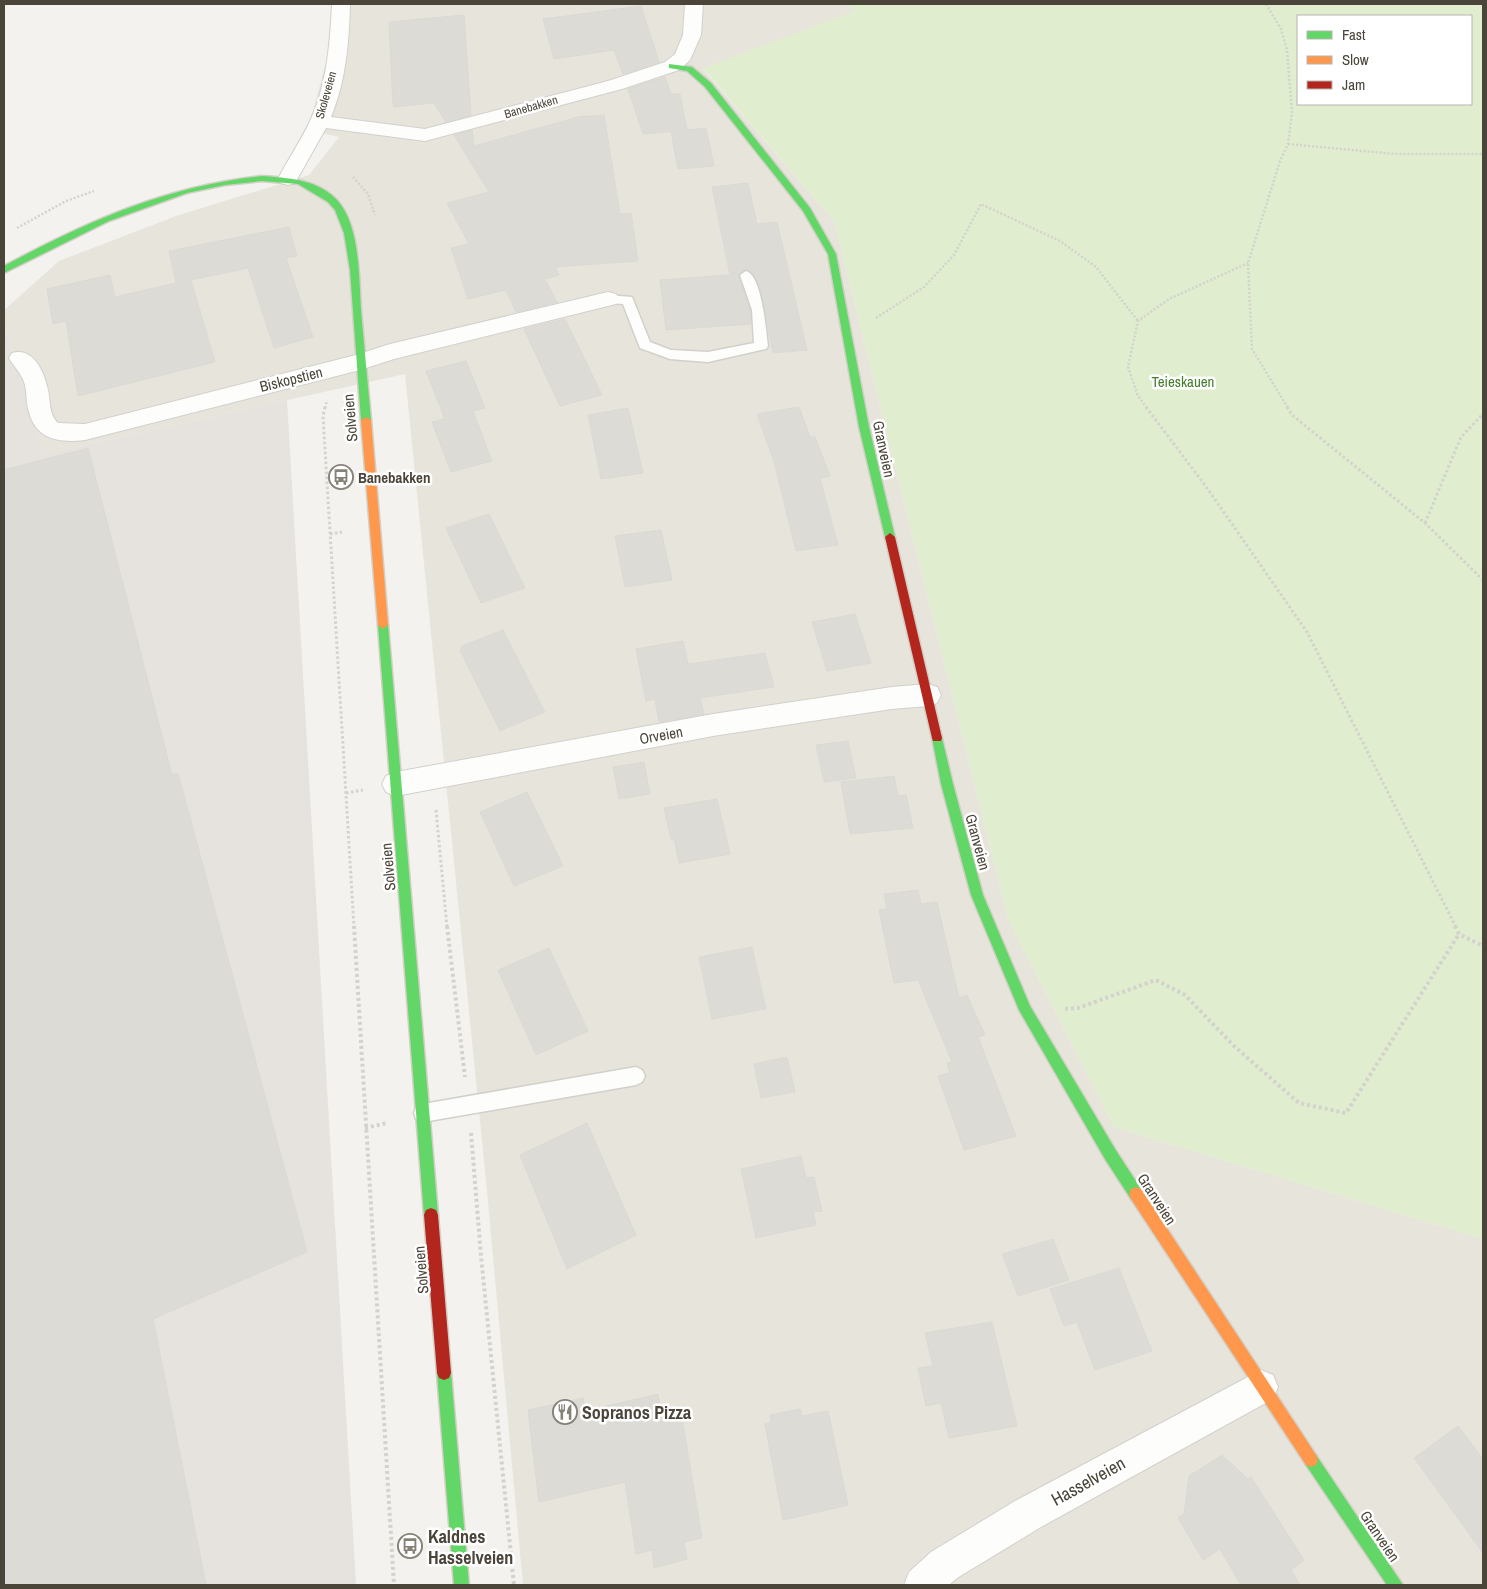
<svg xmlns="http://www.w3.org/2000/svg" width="1487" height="1589" font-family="'Archivo Narrow',sans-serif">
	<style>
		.residential { fill: #e7e4dc }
		.industrial { fill: #e6e2de }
		.green { fill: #e0edcf; fill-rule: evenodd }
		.building { fill: #dddbd6; stroke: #dcd9d4 }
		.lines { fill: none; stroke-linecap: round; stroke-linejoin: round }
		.lane-casing { stroke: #d2d0cb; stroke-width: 3 }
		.street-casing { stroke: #d2d0cb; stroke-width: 2 }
		.fast-casing { stroke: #d2cfc5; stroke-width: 3 }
		.slow-casing { stroke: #d2cfc5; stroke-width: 3 }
		.jam-casing { stroke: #d2cfc5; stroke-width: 3 }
		.path-far2 { stroke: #d3d2cc; stroke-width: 2.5; stroke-dasharray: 2 2; stroke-linecap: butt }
		.path-far1 { stroke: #d3d2cc; stroke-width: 3; stroke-dasharray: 2.5 2.5; stroke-linecap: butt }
		.path { stroke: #d3d2cc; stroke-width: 4; stroke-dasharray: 3 3; stroke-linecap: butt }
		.lane { fill: #fdfdfc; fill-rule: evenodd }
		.street { fill: #fdfdfc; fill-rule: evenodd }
		.fast { fill: #63d668; fill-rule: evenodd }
		.slow { fill: #ff974d; fill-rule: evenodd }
		.jam { fill: #b3261e; fill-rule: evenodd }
		.labels { text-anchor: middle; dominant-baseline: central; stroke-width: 5; stroke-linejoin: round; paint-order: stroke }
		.far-street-label { font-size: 12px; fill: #4b4539; stroke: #fff }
		.street-label { font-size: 15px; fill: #4b4539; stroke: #fff }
		.park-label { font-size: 15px; fill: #457d2c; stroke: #fff }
		.poi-label { font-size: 15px; font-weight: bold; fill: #4b4539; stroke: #fff; text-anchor: start }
		.near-poi-label { font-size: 18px; font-weight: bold; fill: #4b4539; stroke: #fff; text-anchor: start }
		.near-street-label { font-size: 18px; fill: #4b4539; stroke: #fff }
	</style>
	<rect width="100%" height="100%" fill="#f4f2ee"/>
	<path class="residential" d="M345,4H848L856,11L703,69L834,221L1008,919L1114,1127L1483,1239V1585H523L487,1191L405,374L44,454L4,326V310L59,261L176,216L309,175L339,137L308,130L334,32Z"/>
	<path class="industrial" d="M4,326L44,454L287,400L356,1585H4Z"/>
	<path class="green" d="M848,4H1483V1239L1114,1127L1008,919L834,221L703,68L855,11ZM1298,16H1471V104H1298Z"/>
	<g class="building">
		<path d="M641,6L659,62L623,74L614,50L554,59L543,19Z"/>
		<path d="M464,15L471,115L446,122L434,103L394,107L393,105L389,22Z"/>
		<path d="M665,77L671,94H680L687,130L706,128L714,166L678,169L671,131H677L643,134L628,89Z"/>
		<path d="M604,115L620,214L631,213L638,261L555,267L559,275L545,279L557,302L516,312L506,290L468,299L451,248L469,244L447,203L489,192L454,135L472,130L474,146L578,117Z"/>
		<path d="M748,183L757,224L777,222L807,350L773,353L761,292L753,274L746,269L738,276L750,310L751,324L666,330L660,280L730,275L712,187Z"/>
		<path d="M289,227L297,256L286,258L313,337L274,348L248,268L191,280L215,362L78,396L66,321L53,324L47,289L110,275L115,297L176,283L169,251Z"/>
		<path d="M565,319L602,395L560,406L524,329Z"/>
		<path d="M466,361L485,408L473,411L492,461L451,472L432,422L445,419L426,371Z"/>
		<path d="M799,407L810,437H815L830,476L820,478L838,545L796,551L774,462L757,414Z"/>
		<path d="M628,408L643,473L601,479L588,415Z"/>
		<path d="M88,448L172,775L178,773L307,1252L153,1319L206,1585H4V470Z"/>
		<path d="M489,514L525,588L481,603L446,528Z"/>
		<path d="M661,530L672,580L625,587L615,536Z"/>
		<path d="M855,614L871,663L827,671L812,622Z"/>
		<path d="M503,630L545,712L500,731L460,650L462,648V646Z"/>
		<path d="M683,641L688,664L765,653L774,687L700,698L704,714L659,722L655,699L646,701L636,649Z"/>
		<path d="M848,741L856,778L824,782L816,745Z"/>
		<path d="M644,762L650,794L619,799L613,767Z"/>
		<path d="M894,776L898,796L906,795L913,828L850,834L841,782Z"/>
		<path d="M527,792L563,866L514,886L480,812Z"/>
		<path d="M717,799L730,854L679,863L674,838L671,839L664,808Z"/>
		<path d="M918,890L921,904L937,902L959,998L967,995L985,1035L978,1037L1016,1136L964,1150L938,1076L950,1073L947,1063L952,1062L918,980L894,983L879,910L887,909L884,894Z"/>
		<path d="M752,947L766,1009L712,1019L699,957Z"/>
		<path d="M549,948L588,1031L536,1055L498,970Z"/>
		<path d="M787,1057L795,1092L761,1098L754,1064Z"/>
		<path d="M587,1123L636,1235L567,1269L520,1155Z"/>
		<path d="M801,1156L806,1178L814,1177L822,1211L813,1212L816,1225L756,1238L741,1169Z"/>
		<path d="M1053,1239L1069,1280L1018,1296L1002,1254Z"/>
		<path d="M1119,1268L1152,1351L1095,1370L1077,1322L1064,1326L1050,1289Z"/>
		<path d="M992,1322L1017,1426L949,1438L941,1403L926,1406L918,1368L933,1366L925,1333Z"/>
		<path d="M658,1394L661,1411L680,1406L702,1538L684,1542L687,1559L654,1568L652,1550L636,1554L625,1482L539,1502L528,1410L583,1398L585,1411Z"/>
		<path d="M800,1409L802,1416L828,1411L848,1505L783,1520L765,1424L771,1423L770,1415Z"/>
		<path d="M1458,1426L1483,1459V1553L1414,1458Z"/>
		<path d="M1222,1455L1248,1479L1251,1477L1304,1560L1291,1570L1300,1585H1241L1220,1549L1203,1560L1178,1518L1184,1514L1189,1476Z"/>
	</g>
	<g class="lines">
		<defs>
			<g id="lane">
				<path d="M746,271C762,275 766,331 768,346L766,349L761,350L708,362L670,359L640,348L623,304L608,303L602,299L608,295L632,297L650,342L671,350L708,352L754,343L752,310L740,275Z"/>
				<path d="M636,1067L642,1070L645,1076L642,1082L636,1085L423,1122L416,1119L414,1113L416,1107L423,1104Z"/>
			</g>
			<g id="street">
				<path d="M332,4H350C349,42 346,81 331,117L425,129L608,81L665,62L675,54L683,35L685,4H703L701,35L690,60L679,70L622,89L425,141L326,128L295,183L288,185L281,183L278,179C288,159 301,141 310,121C327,85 330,43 332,4Z"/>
				<path d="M608,292L616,294L619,299L616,304L394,359L360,370L85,440C60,443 36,440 29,412C26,403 27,394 25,385C22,374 14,367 9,358L12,353C32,347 43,369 47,386C51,399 48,414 58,423L85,424L356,355L390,344Z"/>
				<path d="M928,684L937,687L941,695L937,703L928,706L892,709L713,736L396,796L386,792L382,784L386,776L396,772L713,714L892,687Z"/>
				<path d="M1261,1370L1273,1375L1278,1387L1273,1399L1041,1527L957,1578L949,1585H904L909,1572L931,1552L1015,1501Z"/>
			</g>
			<g id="fast">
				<path d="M669,64L692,67L711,83L810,208L836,254L869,427L895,537L894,540L890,541L885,537L859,427L828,254L803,211L705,87L687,71L669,68Z"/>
				<path d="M262,176C288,178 314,179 334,197C363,224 358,285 362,321C365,354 368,387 371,420L369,422H363L361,420L350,270L344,233L335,210L328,202L298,184L262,181L225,185L187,193L109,221L4,273V266C88,221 166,186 262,176Z"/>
				<path d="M383,621L388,625L438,1215L436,1220L431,1222L426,1220L424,1215L378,625Z"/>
				<path d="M937,733L941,735L942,738L953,784L983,895L1030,1006L1115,1149L1141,1189L1143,1194L1141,1199L1136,1201L1131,1199L1105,1159L1019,1010L971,895L941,784L932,738L933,735Z"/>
				<path d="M444,1366L449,1368L451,1373L469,1585H454L437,1373L439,1368Z"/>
				<path d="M1311,1453L1316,1455L1403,1585H1387L1306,1465L1304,1460L1306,1455Z"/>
			</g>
			<g id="slow">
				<path d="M366,417L371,420L388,625L383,629L378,625L361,420Z"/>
				<path d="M1136,1187L1141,1189L1316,1455L1318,1460L1316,1465L1311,1467L1306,1465L1131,1199L1129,1194L1131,1189Z"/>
			</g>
			<g id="jam">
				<path d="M890,533L895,537L942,738L941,741H933L932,738L885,537Z"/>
				<path d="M431,1208L436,1210L438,1215L451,1373L449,1378L444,1380L439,1378L437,1373L424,1215L426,1210Z"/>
			</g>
		</defs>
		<use href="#lane" class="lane-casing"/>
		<use href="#street" class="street-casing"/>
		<use href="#fast" class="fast-casing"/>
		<use href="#slow" class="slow-casing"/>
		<use href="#jam" class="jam-casing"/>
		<g class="path-far2">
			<path d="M1266,4L1281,29L1287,50L1292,113L1288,144L1280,161L1248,263L1252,349L1288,408"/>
			<path d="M1288,144L1395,154H1483"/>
			<path d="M353,177L368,194L375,215"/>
			<path d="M17,228L66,201L94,191"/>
			<path d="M876,318L924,287L954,255L981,204L1060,241L1096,267L1138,321"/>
			<path d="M325,408L327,400"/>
			<path d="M1147,408L1138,396L1128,367L1138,321L1169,299L1248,263"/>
		</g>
		<g class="path-far1">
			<path d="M325,407L323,416L354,927"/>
			<path d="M1146,407L1207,488L1307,632L1456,927"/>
			<path d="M1287,407L1292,415L1425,523L1483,580"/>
			<path d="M1425,523L1461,437L1483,414"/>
			<path d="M330,534L342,532"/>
			<path d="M346,793L363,790"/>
			<path d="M436,810L447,927"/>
		</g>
		<g class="path">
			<path d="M354,926L394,1585"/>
			<path d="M447,926L465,1077"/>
			<path d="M1455,926L1459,934L1483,946"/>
			<path d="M1065,1009L1078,1008L1156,980L1185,995L1234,1046L1299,1103L1346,1113L1459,934"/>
			<path d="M365,1128L387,1123"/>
			<path d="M471,1133L481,1256L514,1585"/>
		</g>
		<use href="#lane" class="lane"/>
		<use href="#street" class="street"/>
		<use href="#fast" class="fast"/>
		<use href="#slow" class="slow"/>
		<use href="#jam" class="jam"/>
	</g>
	<defs>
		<symbol id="bus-ring" viewBox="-11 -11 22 22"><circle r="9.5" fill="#fff" stroke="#868278" stroke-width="1.5"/><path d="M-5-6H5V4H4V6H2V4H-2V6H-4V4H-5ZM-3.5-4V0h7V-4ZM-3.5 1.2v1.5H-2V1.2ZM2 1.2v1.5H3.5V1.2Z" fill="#868278"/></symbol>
		<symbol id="restaurant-ring" viewBox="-11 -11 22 22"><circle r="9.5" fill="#fff" stroke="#868278" stroke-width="1.5"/><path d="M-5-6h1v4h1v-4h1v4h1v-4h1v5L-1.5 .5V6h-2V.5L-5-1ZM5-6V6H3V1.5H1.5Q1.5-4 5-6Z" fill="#868278"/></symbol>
	</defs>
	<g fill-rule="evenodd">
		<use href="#bus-ring" x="327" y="463" width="28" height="28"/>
		<use href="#restaurant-ring" x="551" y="1398" width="28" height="28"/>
		<use href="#bus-ring" x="396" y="1532" width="28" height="28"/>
	</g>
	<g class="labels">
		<g class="far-street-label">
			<text transform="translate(326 95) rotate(-74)">Skoleveien</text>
			<text transform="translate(531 107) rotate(-16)">Banebakken</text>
		</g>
		<g class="street-label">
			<text transform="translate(291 379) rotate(-14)">Biskopstien</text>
			<text transform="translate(350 418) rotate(-95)">Solveien</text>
			<text transform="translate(884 449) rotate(78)">Granveien</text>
			<text transform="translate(661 735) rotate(-10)">Orveien</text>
			<text transform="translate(978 842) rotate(75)">Granveien</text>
			<text transform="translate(388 867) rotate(-95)">Solveien</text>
			<text transform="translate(1157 1199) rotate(57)">Granveien</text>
			<text transform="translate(421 1270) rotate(-95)">Solveien</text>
			<text transform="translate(1380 1536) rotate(56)">Granveien</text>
		</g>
		<g class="park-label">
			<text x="1183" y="381">Teieskauen</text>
		</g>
		<g class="poi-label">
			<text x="358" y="477">Banebakken</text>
		</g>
		<g class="near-poi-label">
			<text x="582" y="1412">Sopranos Pizza</text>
			<text x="428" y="1536">Kaldnes<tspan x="428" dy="21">Hasselveien</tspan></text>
		</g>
		<g class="near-street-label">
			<text transform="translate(1088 1481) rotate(-29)">Hasselveien</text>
		</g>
	</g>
	<rect width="1487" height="1589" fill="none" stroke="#4b4539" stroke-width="10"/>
	<rect x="1297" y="15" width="175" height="90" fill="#ffffff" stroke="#b7b5b0"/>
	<rect x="1307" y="31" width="25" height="8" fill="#63d668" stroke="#b7b5b0"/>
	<text x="1342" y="40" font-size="15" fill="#4b4539">Fast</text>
	<rect x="1307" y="56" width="25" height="8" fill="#ff974d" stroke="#b7b5b0"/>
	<text x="1342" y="65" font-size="15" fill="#4b4539">Slow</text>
	<rect x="1307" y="81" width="25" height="8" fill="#b3261e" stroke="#b7b5b0"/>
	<text x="1342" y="90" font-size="15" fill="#4b4539">Jam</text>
</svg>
